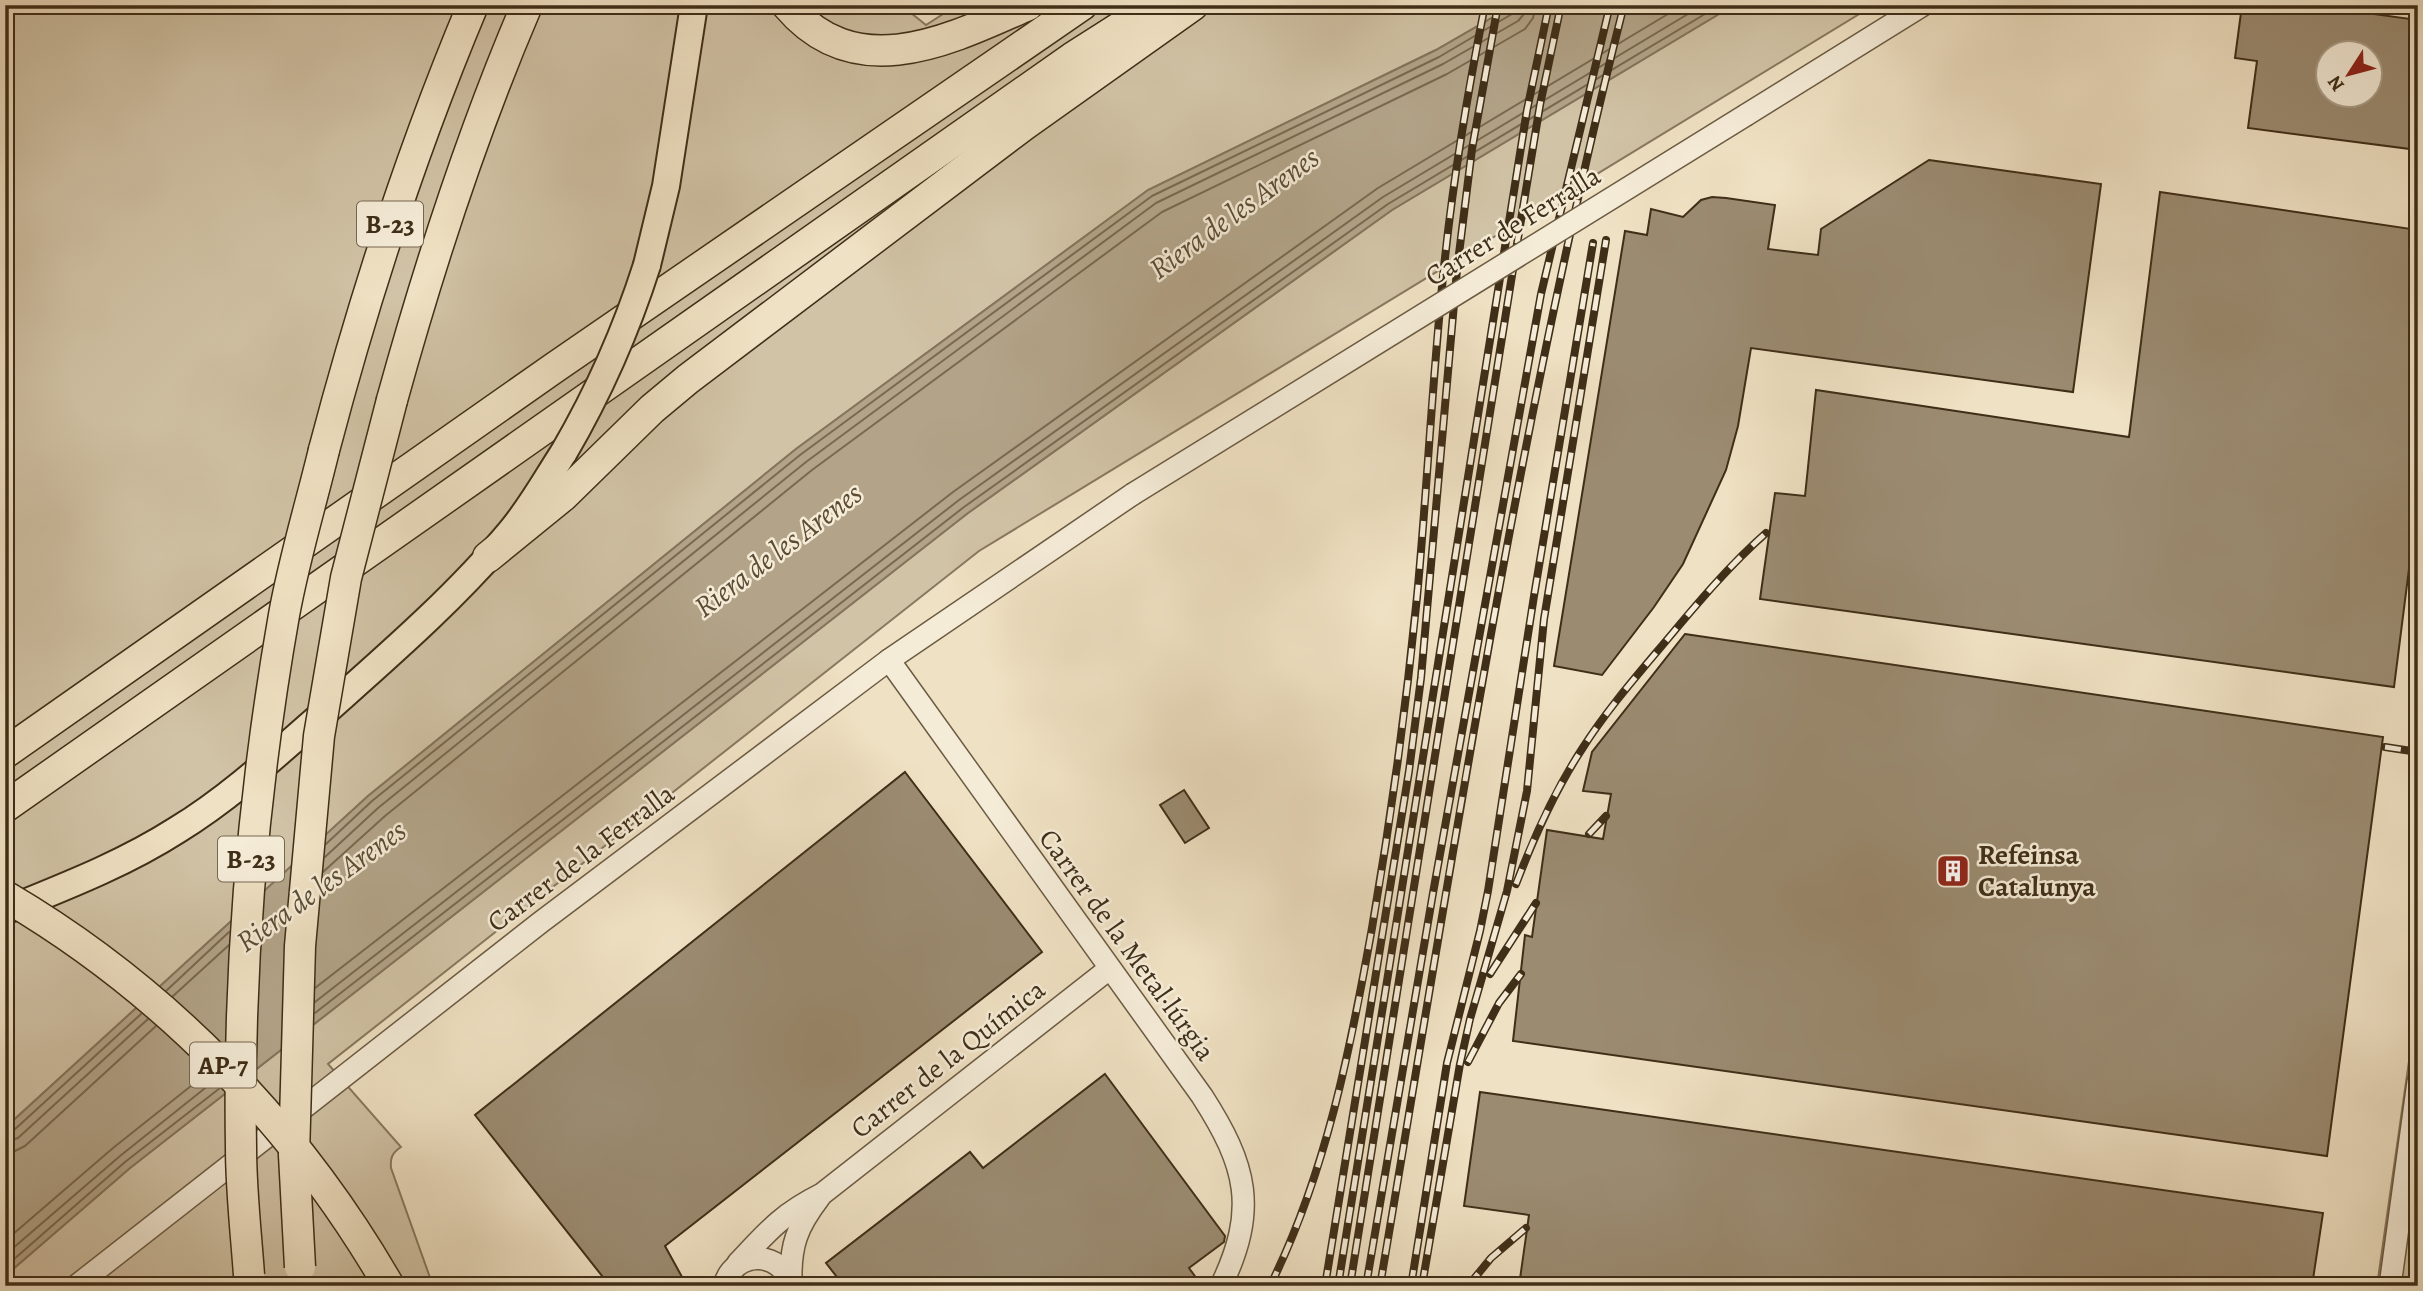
<svg xmlns="http://www.w3.org/2000/svg" width="2423" height="1291" font-family="Alegreya,serif">
	<style>
		.green { fill: #d1c3a6; stroke: #88785f; stroke-width: 2 }
		.water { fill: #b3a489; stroke: #85755c; stroke-width: 2 }
		.lines { fill: none; stroke-linecap: round; stroke-linejoin: round }
		.shore { stroke: #796950; stroke-width: 2 }
		.building { fill: #9b8b71; stroke: #3f2e18; stroke-width: 2; fill-rule: evenodd }
		.minor-casing { stroke: #6b5b43; stroke-width: 24 }
		.major-casing { stroke: #3f2e18; stroke-width: 30 }
		.highway-casing { stroke: #3f2e18; stroke-width: 33 }
		.minor { stroke: #f5ecd8; stroke-width: 21 }
		.major { stroke: #efe1c3; stroke-width: 26 }
		.highway { stroke: #efe1c3; stroke-width: 30 }
		.rail-casing { stroke: #3f2e18; stroke-width: 8 }
		.rail { stroke: #f5ecd8; stroke-width: 5; stroke-dasharray: 16; stroke-linecap: butt }
		.minor-bridge-casing { stroke: #6b5b43; stroke-width: 24; stroke-linecap: butt }
		.major-bridge-casing { stroke: #3f2e18; stroke-width: 30; stroke-linecap: butt }
		.highway-bridge-casing { stroke: #3f2e18; stroke-width: 33; stroke-linecap: butt }
		.minor-bridge { stroke: #f5ecd8; stroke-width: 21 }
		.major-bridge { stroke: #efe1c3; stroke-width: 26 }
		.highway-bridge { stroke: #efe1c3; stroke-width: 30 }
		.labels { text-anchor: middle; dominant-baseline: central; stroke-width: 5; stroke-linejoin: round; paint-order: stroke }
		.shield { fill: #f5ecd8; stroke: #766752; stroke-width: 2 }
		.shield-label { font-size: 26px; font-weight: bold; fill: #3f2e18 }
		.street-label { font-size: 28px; fill: #3f2e18; stroke: #f5ecd8 }
		.poi-label { font-size: 28px; font-weight: bold; fill: #3f2e18; stroke: #f5ecd8; text-anchor: start }
		.water-label { font-size: 30px; font-style: italic; fill: #5c4c34; stroke: #f5ecd8 }
	</style>
	<rect width="100%" height="100%" fill="#efe1c3"/>
	<filter id="stains"><feTurbulence type="fractalNoise" baseFrequency=".00286" numOctaves="4"/><feColorMatrix values="0 0 0 0 .2 0 0 0 0 .09 0 0 0 0 .02 0 0 0 .5 -.17"/></filter>
	<radialGradient id="worn" r=".72"><stop offset=".6" stop-color="#630" stop-opacity="0"/><stop offset="1" stop-color="#630" stop-opacity=".3"/></radialGradient>
	<g class="green">
		<path d="M5,5H901L926,25L957,5H1514L1436,50L1148,190L796,449L368,796L5,1128Z"/>
		<path d="M1734,5H1874L979,551L328,1064L401,1147C392,1153 390,1158 391,1168L433,1286H5V1276L130,1168L968,513L1392,210Z"/>
		<path d="M2418,998V1286H2377Z"/>
	</g>
	<path class="water" d="M1514,5H1734L1392,210L968,513L130,1168L5,1276V1128L368,796L796,449L1148,190L1436,50Z"/>
	<g class="lines">
		<g class="shore">
			<path d="M326,844L372,801L800,455L1152,196L1439,57L1512,14L1516,5"/>
			<path d="M325,857L378,808L806,462L1156,203L1443,64L1518,21L1524,14L1525,5"/>
			<path d="M323,872L385,816L812,470L1162,212L1447,74L1525,29L1533,18L1536,5"/>
			<path d="M315,988L953,492L1378,188L1683,5"/>
			<path d="M166,991L229,932"/>
			<path d="M172,997L229,945"/>
			<path d="M315,1002L959,500L1383,197L1703,5"/>
			<path d="M315,1013L964,507L1388,204L1720,5"/>
			<path d="M5,1133L13,1131L141,1014"/>
			<path d="M5,1142L18,1138L148,1019"/>
			<path d="M5,1152L15,1151L25,1146L156,1026"/>
			<path d="M5,1241L113,1148L206,1074"/>
			<path d="M5,1255L120,1156L214,1081"/>
			<path d="M5,1267L125,1162L220,1088"/>
		</g>
	</g>
	<g class="building">
		<path d="M2242,5H2308L2418,20V150L2248,128L2257,61L2235,58ZM2328,52H2370V94H2328Z"/>
		<path d="M1929,160L2101,184L2073,392L1751,348L1738,426L1726,470L1683,564L1654,607L1602,675L1554,666L1625,231L1647,235L1651,209L1683,217L1701,200L1712,197L1726,198L1775,205L1768,249L1818,255L1821,229Z"/>
		<path d="M2160,192L2418,230V498L2394,687L1760,599L1775,493L1805,496L1816,390L2129,437Z"/>
		<path d="M1685,634L2383,737L2327,1156L1513,1041L1525,935L1532,937L1547,830L1603,839L1611,794L1583,791L1592,752Z"/>
		<path d="M905,772L1042,952L665,1246L687,1286H610L475,1115Z"/>
		<path d="M1184,790L1209,828L1185,843L1160,805Z"/>
		<path d="M1105,1074L1225,1236L1224,1242L1189,1268L1202,1286H844L826,1263L970,1152L983,1168Z"/>
		<path d="M1480,1092L2323,1213L2312,1286H1519L1529,1215L1464,1206Z"/>
	</g>
	<g class="lines">
		<defs>
			<g id="minor">
				<path d="M1746,115L1923,5"/>
				<path d="M889,660L1202,1096C1247,1166 1258,1209 1221,1286"/>
				<path d="M738,1263C768,1231 782,1214 822,1194L1109,969"/>
				<path d="M791,1282C790,1245 797,1227 819,1198"/>
				<path d="M76,1286L541,922L889,660L1133,494"/>
				<path d="M724,1286C733,1250 782,1249 791,1286"/>
				<path d="M2390,1286L2418,1082"/>
			</g>
			<g id="major">
				<path d="M647,265L666,186L694,5"/>
				<path d="M5,911C64,887 124,864 177,830C231,797 279,752 326,711C390,654 456,597 511,531C532,506 547,478 564,452"/>
			</g>
			<g id="highway">
				<path d="M787,5C856,87 949,40 1028,5"/>
				<path d="M392,400C429,266 472,133 527,5"/>
				<path d="M324,450C364,298 412,150 473,5"/>
				<path d="M488,557L563,496L652,409L688,379L1024,125L1193,5"/>
				<path d="M5,753L554,368L1082,5"/>
				<path d="M5,807L1072,58L1155,5"/>
			</g>
		</defs>
		<use href="#minor" class="minor-casing"/>
		<use href="#major" class="major-casing"/>
		<use href="#highway" class="highway-casing"/>
		<use href="#minor" class="minor"/>
		<use href="#major" class="major"/>
		<use href="#highway" class="highway"/>
		<defs>
			<g id="rail">
				<path d="M2385,747L2418,752"/>
				<path d="M1589,834L1606,816"/>
				<path d="M1516,884C1534,837 1554,792 1582,749C1608,708 1640,672 1671,635C1701,599 1731,564 1766,533"/>
				<path d="M1490,974L1536,903"/>
				<path d="M1468,1062L1499,1003L1521,974"/>
				<path d="M1270,1286C1326,1173 1350,1051 1372,928C1391,818 1406,708 1417,597C1427,491 1432,384 1443,277C1452,186 1467,95 1485,5"/>
				<path d="M1325,1286L1409,771L1421,678L1457,270L1472,149L1498,5"/>
				<path d="M1338,1286L1527,110L1549,5"/>
				<path d="M1350,1286L1518,238L1540,105L1561,5"/>
				<path d="M1366,1286L1433,893L1541,294L1610,5"/>
				<path d="M1380,1286C1453,858 1517,427 1624,5"/>
				<path d="M1411,1286L1447,1063L1480,931L1488,891L1534,596L1593,243"/>
				<path d="M1422,1286L1460,1064L1470,1019L1507,891L1527,791L1544,619L1606,240"/>
				<path d="M1468,1286L1491,1258L1526,1228"/>
			</g>
		</defs>
		<use href="#rail" class="rail-casing"/>
		<use href="#rail" class="rail"/>
		<defs>
			<path id="minor-bridge" d="M1133,494L1746,115"/>
			<path id="major-bridge" d="M564,452C599,392 626,331 647,265"/>
			<g id="highway-bridge">
				<path d="M5,896C165,990 296,1125 389,1286"/>
				<path d="M300,1267L294,1155L300,946L319,736L346,578L392,400"/>
				<path d="M249,1275C246,1233 241,1190 241,1148C238,969 253,791 284,615C294,559 311,504 324,450"/>
			</g>
		</defs>
		<use href="#minor-bridge" class="minor-bridge-casing"/>
		<use href="#major-bridge" class="major-bridge-casing"/>
		<use href="#highway-bridge" class="highway-bridge-casing"/>
		<use href="#minor-bridge" class="minor-bridge"/>
		<use href="#major-bridge" class="major-bridge"/>
		<use href="#highway-bridge" class="highway-bridge"/>
	</g>
	<defs>
		<symbol id="building-square" viewBox="-11 -11 22 22"><rect x="-9" y="-9" width="18" height="18" rx="4" fill="#8f2418" stroke="#f5ecd8"/><path d="M-4-6H4V6H1V3H-1V6H-4ZM-2.5-4.3h1.7v1.8h-1.7ZM.8-4.3h1.7v1.8H.8ZM-2.5-1h1.7V.8h-1.7ZM.8-1h1.7V.8H.8Z" fill="#fff"/></symbol>
	</defs>
	<g fill-rule="evenodd">
		<use href="#building-square" x="1934" y="852" width="38" height="38"/>
	</g>
	<g class="labels">
		<g class="shield">
			<rect x="357" y="201.5" width="66" height="45" rx="5"/>
			<rect x="218" y="836.5" width="66" height="45" rx="5"/>
			<rect x="190" y="1042.5" width="66" height="45" rx="5"/>
		</g>
		<g class="shield-label">
			<text x="390" y="224">B-23</text>
			<text x="251" y="859">B-23</text>
			<text x="223" y="1065">AP-7</text>
		</g>
		<g class="street-label">
			<text transform="translate(1513 226) rotate(-32)">Carrer de Ferralla</text>
			<text transform="translate(581 858) rotate(-37)">Carrer de la Ferralla</text>
			<text transform="translate(1127 945) rotate(54)">Carrer de la Metal·lúrgia</text>
			<text transform="translate(948 1059) rotate(-38)">Carrer de la Química</text>
		</g>
		<g class="poi-label">
			<text x="1978" y="855">Refeinsa<tspan x="1978" dy="32">Catalunya</tspan></text>
		</g>
		<g class="water-label">
			<text transform="translate(1234 213) rotate(-36)">Riera de les Arenes</text>
			<text transform="translate(778 550) rotate(-37)">Riera de les Arenes</text>
			<text transform="translate(321 886) rotate(-36)">Riera de les Arenes</text>
		</g>
	</g>
	<rect width="2423" height="1291" fill="none" stroke="#efe1c3" stroke-width="28"/>
	<rect x="7" y="7" width="2409" height="1277" fill="none" stroke="#3f2e18" stroke-width="3.5"/>
	<rect x="14" y="14" width="2395" height="1263" fill="none" stroke="#3f2e18" stroke-width="2"/>
	<g transform="translate(2349 74) rotate(234)"><circle r="33" fill="#f5ecd8" stroke="#aca08b" stroke-width="2"/>
	<path d="M0-5L12 26L0 18L-12 26Z" fill="#8f2418"/>
	<text y="-10" font-size="19" font-weight="bold" text-anchor="middle" fill="#3f2e18">N</text>
	</g>
	<rect width="100%" height="100%" filter="url(#stains)"/>
	<rect width="100%" height="100%" fill="url(#worn)"/>
</svg>
